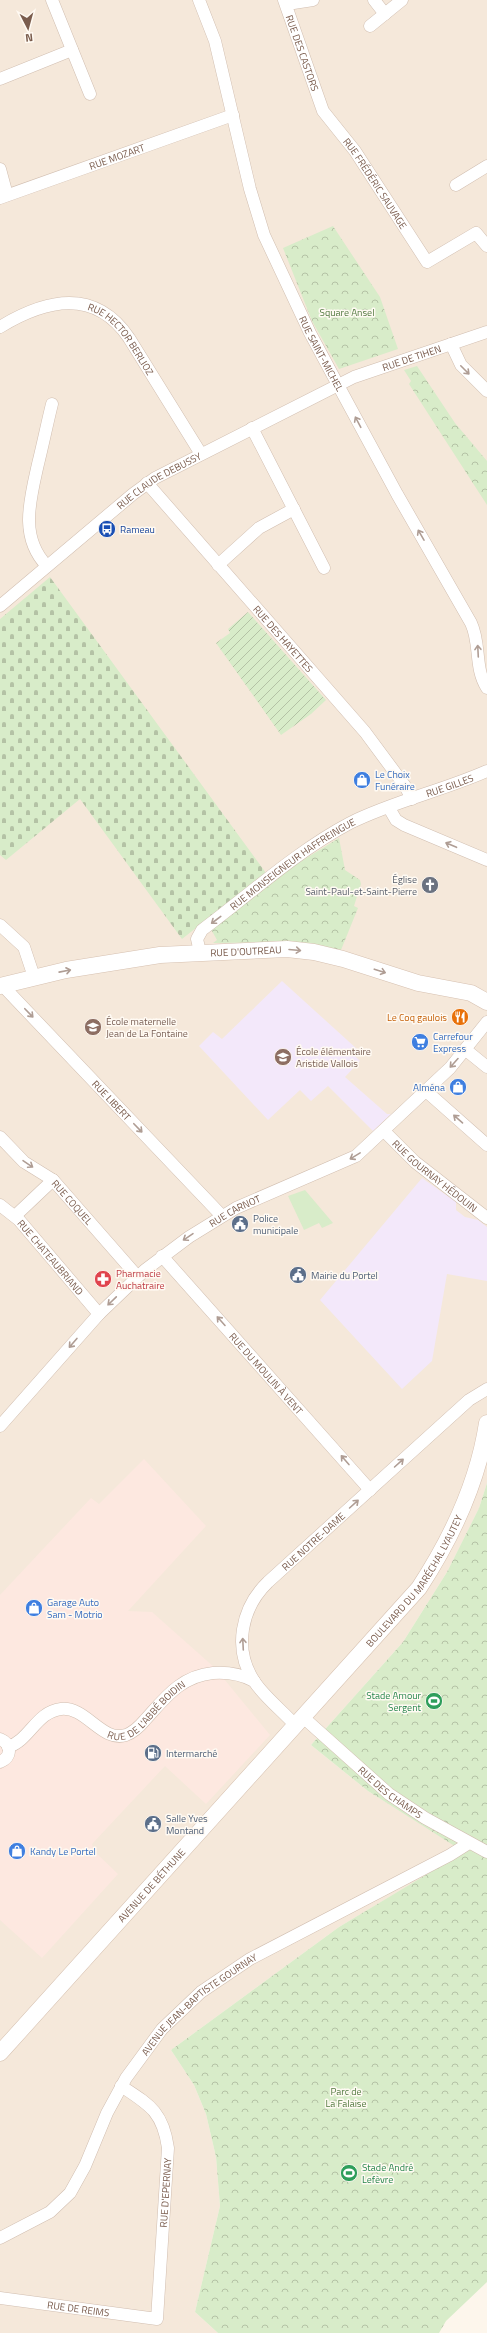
<svg xmlns="http://www.w3.org/2000/svg" width="487" height="2333" font-family="'Titillium Web',sans-serif">
	<style>
		.residential { fill: #f5e8da }
		.commercial { fill: #fde8e0 }
		.education { fill: #f3e8fa }
		.grass { fill: #d8ecc9 }
		.forest { fill: url(#forest-crowns) }
		.cemetery { fill: url(#cemetery-stones) }
		.garden { fill: url(#garden-furrows) }
		.lines { fill: none; stroke-linecap: round; stroke-linejoin: round }
		.street-casing { stroke: #d1beb0; stroke-width: 13 }
		.secondary-casing { stroke: #d6c0b0; stroke-width: 17 }
		.street { stroke: #fff; stroke-width: 12 }
		.secondary { stroke: #fff; stroke-width: 16 }
		.oneway { stroke: #af9d94 }
		.labels { text-anchor: middle; dominant-baseline: central; stroke-width: 3; stroke-linejoin: round; paint-order: stroke }
		.street-label { font-size: 10px; fill: #7a5c4d; stroke: #fffaf3 }
		.park-label { font-size: 10px; fill: #537a41; stroke: #fffaf3 }
		.transit-label { font-size: 10px; fill: #164399; stroke: #fffaf3; text-anchor: start }
		.shop-label { font-size: 10px; fill: #366cbe; stroke: #fffaf3; text-anchor: start }
		.worship-label { font-size: 10px; fill: #5b616d; stroke: #fffaf3; text-anchor: end }
		.food-label { font-size: 10px; fill: #c56008; stroke: #fffaf3; text-anchor: end }
		.education-label { font-size: 10px; fill: #785e54; stroke: #fffaf3; text-anchor: start }
		.service-label { font-size: 10px; fill: #4e5e75; stroke: #fffaf3; text-anchor: start }
		.health-label { font-size: 10px; fill: #be3a42; stroke: #fffaf3; text-anchor: start }
		.leisure-label { font-size: 10px; fill: #27864d; stroke: #fffaf3; text-anchor: end }
	</style>
	<defs>
		<pattern id="forest-crowns" width="20" height="18" patternUnits="userSpaceOnUse"><rect width="20" height="18" fill="#d8ecc9"/><path d="M2 6a3 3 0 1 1 6 0M12 15a3 3 0 1 1 6 0" fill="none" stroke="#b4c2a5"/></pattern>
		<pattern id="cemetery-stones" width="16" height="16" patternUnits="userSpaceOnUse"><rect width="16" height="16" fill="#d8ecc9"/><path d="M2 7V4a2 2 0 0 1 4 0v3zM10 15v-3a2 2 0 0 1 4 0v3z" fill="#b4c2a5"/></pattern>
		<pattern id="garden-furrows" width="10" height="10" patternUnits="userSpaceOnUse"><rect width="10" height="10" fill="#d8ecc9"/><path d="M-1 1l2-2M0 10L10 0M9 11l2-2" fill="none" stroke="#b4c2a5"/></pattern>
	</defs>
	<rect width="100%" height="100%" fill="#fdf6ec"/>
	<path class="residential" d="M0,0H487V1483L479,1508L447,1572L403,1642L311,1745L368,1791L465,1852L339,1927L171,2050L194,2085L206,2114L216,2157L220,2206L195,2312L218,2333H0Z"/>
	<path class="commercial" d="M144,1459L206,1526L128,1611L152,1612L215,1668L270,1735L206,1804L165,1766L92,1844L94,1851L118,1874L42,1958L0,1920V1595L91,1498L99,1504Z"/>
	<g class="education">
		<path d="M282,981L357,1049L353,1054L360,1061L345,1077L387,1114H391L373,1131L328,1086L311,1101L300,1090L268,1120L199,1046L213,1032L222,1039Z"/>
		<path d="M422,1178L456,1202V1210L465,1217L478,1220L487,1227V1281L447,1274L432,1361L402,1389L320,1300Z"/>
	</g>
	<path class="grass" d="M305,1190L333,1223L322,1228L319,1223L304,1230L288,1196Z"/>
	<g class="forest">
		<path d="M333,226L380,297L398,349L339,369L312,321L283,248Z"/>
		<path d="M417,366L455,423L487,461V505L409,384L411,381L404,370Z"/>
		<path d="M339,838L345,870L360,880L361,884L354,906L358,908L341,950L291,942L213,943L217,940L212,931H208L277,876Z"/>
		<path d="M487,1483V2282L446,2321L439,2333H218L195,2312L220,2206L216,2157L206,2114L194,2085L171,2050L339,1927L464,1852L368,1791L311,1745L403,1642L447,1572L479,1508Z"/>
	</g>
	<path class="cemetery" d="M50,577L266,873L182,939L80,799L6,860L0,855V619Z"/>
	<path class="garden" d="M248,612L326,700L311,714L281,735L216,643L230,633L228,629Z"/>
	<g class="lines">
		<defs>
			<g id="street">
				<path d="M52,0L90,94"/>
				<path id="s1" d="M199,0L215,41L250,189L264,235L310,333L338,385L397,494L471,623C481,644 474,668 487,688"/>
				<path id="s2" d="M284,0L323,111L355,151L427,262L476,233L487,246"/>
				<path d="M374,0L385,14"/>
				<path d="M287,4L313,0"/>
				<path d="M370,26L402,0"/>
				<path d="M0,79L72,50"/>
				<path d="M0,169L7,195"/>
				<path d="M456,185L487,166"/>
				<path id="s3" d="M0,198L233,115"/>
				<path id="s4" d="M0,327C46,299 95,288 129,338L201,454"/>
				<path d="M451,344L461,365L487,391"/>
				<path d="M252,428L324,568"/>
				<path id="s5" d="M147,483L365,732L405,786L412,799"/>
				<path d="M218,565L259,528L294,509"/>
				<path d="M47,566C19,537 30,500 38,464C43,444 47,424 52,404"/>
				<path id="s6" d="M0,606L133,494L155,478L354,377L487,332"/>
				<path d="M389,808L396,820L404,825L487,860"/>
				<path d="M0,925L24,947L34,977"/>
				<path id="s7" d="M200,952L197,939L202,930C250,894 297,851 350,823C394,801 442,791 487,771"/>
				<path id="s8" d="M2,985L222,1216"/>
				<path d="M466,1050L487,1067"/>
				<path d="M426,1091L487,1145"/>
				<path id="s9" d="M384,1131L415,1162L487,1218"/>
				<path id="s10" d="M0,1137L24,1162L53,1180L137,1276"/>
				<path id="s11" d="M0,1205L19,1220L99,1314"/>
				<path d="M15,1216L53,1180"/>
				<path id="s12" d="M162,1256L370,1490"/>
				<path id="s13" d="M0,1426L99,1314L145,1270L189,1237L236,1208L356,1156L450,1068L487,1022"/>
				<path id="s14" d="M304,1718L389,1794L425,1818L487,1852"/>
				<path id="s15" d="M296,1726C284,1712 264,1697 254,1681C233,1649 241,1608 268,1582L469,1400L487,1389"/>
				<path d="M0,1739C12,1744 12,1757 0,1762"/>
				<path id="s16" d="M8,1747C30,1740 36,1712 61,1709C86,1706 102,1743 126,1735C134,1732 140,1726 145,1720C165,1698 181,1676 213,1673C227,1672 241,1674 254,1681"/>
				<path id="s17" d="M0,2238L50,2212L70,2193L85,2166L107,2113L126,2078L162,2029L201,1992L250,1959L450,1855L469,1843"/>
				<path id="s18" d="M0,2298L157,2319L168,2148C163,2112 150,2105 121,2086"/>
			</g>
			<g id="secondary">
				<path id="s19" d="M0,986L66,970L160,955L287,949L314,952L343,959L418,983L471,993L487,1002"/>
				<path id="s20" d="M0,2053L419,1588C451,1539 478,1482 487,1423"/>
			</g>
		</defs>
		<use href="#street" class="street-casing"/>
		<use href="#secondary" class="secondary-casing"/>
		<use href="#street" class="street"/>
		<use href="#secondary" class="secondary"/>
	</g>
	<defs><path id="oneway-shaft" d="M-6 0H5M1.5-3L5.5 0L1.5 3" fill="none" stroke-width="1.6" stroke-linecap="round" stroke-linejoin="round"/></defs>
	<g class="oneway">
		<use href="#oneway-shaft" transform="translate(465 370) rotate(45)"/>
		<use href="#oneway-shaft" transform="translate(358 422) rotate(-118)"/>
		<use href="#oneway-shaft" transform="translate(421 535) rotate(-120)"/>
		<use href="#oneway-shaft" transform="translate(478 651) rotate(-93)"/>
		<use href="#oneway-shaft" transform="translate(451 845) rotate(-157)"/>
		<use href="#oneway-shaft" transform="translate(216 920) rotate(143)"/>
		<use href="#oneway-shaft" transform="translate(295 950) rotate(5)"/>
		<use href="#oneway-shaft" transform="translate(65 971) rotate(-11)"/>
		<use href="#oneway-shaft" transform="translate(380 971) rotate(18)"/>
		<use href="#oneway-shaft" transform="translate(29 1013) rotate(46)"/>
		<use href="#oneway-shaft" transform="translate(454 1063) rotate(132)"/>
		<use href="#oneway-shaft" transform="translate(458 1119) rotate(-139)"/>
		<use href="#oneway-shaft" transform="translate(138 1128) rotate(46)"/>
		<use href="#oneway-shaft" transform="translate(355 1156) rotate(149)"/>
		<use href="#oneway-shaft" transform="translate(28 1164) rotate(34)"/>
		<use href="#oneway-shaft" transform="translate(188 1237) rotate(146)"/>
		<use href="#oneway-shaft" transform="translate(112 1301) rotate(136)"/>
		<use href="#oneway-shaft" transform="translate(221 1321) rotate(-132)"/>
		<use href="#oneway-shaft" transform="translate(73 1343) rotate(131)"/>
		<use href="#oneway-shaft" transform="translate(345 1460) rotate(-131)"/>
		<use href="#oneway-shaft" transform="translate(399 1463) rotate(-42)"/>
		<use href="#oneway-shaft" transform="translate(354 1504) rotate(-42)"/>
		<use href="#oneway-shaft" transform="translate(243 1644) rotate(-93)"/>
	</g>
	<defs>
		<symbol id="bus-disc" viewBox="-11 -11 22 22"><circle r="9.5" fill="#1a4fb4" stroke="#fffaf3"/><path d="M-5-6H5V4H4V6H2V4H-2V6H-4V4H-5ZM-3.5-4V0h7V-4ZM-3.5 1.2v1.5H-2V1.2ZM2 1.2v1.5H3.5V1.2Z" fill="#fff"/></symbol>
		<symbol id="shop-disc" viewBox="-11 -11 22 22"><circle r="9.5" fill="#3f7fe0" stroke="#fffaf3"/><path d="M-5-2.5h2.3a2.7 3.5 0 0 1 5.4 0H5L5.5 6h-11ZM-1.5-2.5h3a1.5 2.3 0 0 0-3 0Z" fill="#fff"/></symbol>
		<symbol id="church-disc" viewBox="-11 -11 22 22"><circle r="9.5" fill="#6b7280" stroke="#fffaf3"/><path d="M-1.2-6h2.4v3.5h3.3v2.4h-3.3V6h-2.4V-.1h-3.3v-2.4h3.3Z" fill="#fff"/></symbol>
		<symbol id="restaurant-disc" viewBox="-11 -11 22 22"><circle r="9.5" fill="#e8710a" stroke="#fffaf3"/><path d="M-5-6h1v4h1v-4h1v4h1v-4h1v5L-1.5 .5V6h-2V.5L-5-1ZM5-6V6H3V1.5H1.5Q1.5-4 5-6Z" fill="#fff"/></symbol>
		<symbol id="school-disc" viewBox="-11 -11 22 22"><circle r="9.5" fill="#8d6e63" stroke="#fffaf3"/><path d="M0-5L7-2L0 1L-7-2ZM-4 1L0 2.5L4 1V4Q0 6-4 4Z" fill="#fff"/></symbol>
		<symbol id="supermarket-disc" viewBox="-11 -11 22 22"><circle r="9.5" fill="#3f7fe0" stroke="#fffaf3"/><path d="M-6-5.5h2.5l.6 2H6L4.5 2H-2.5L-4.4-4H-6ZM-1.5 3.2a1.3 1.3 0 1 0 .1 0ZM3 3.2a1.3 1.3 0 1 0 .1 0Z" fill="#fff"/></symbol>
		<symbol id="civic-disc" viewBox="-11 -11 22 22"><circle r="9.5" fill="#5c6f8a" stroke="#fffaf3"/><path d="M-.6-6.5H3V-4.5H.6V-3L4-1V1h2V6H-6V1h2V-1L-.6-3ZM-1.2 2.5V6h2.4V2.5Z" fill="#fff"/></symbol>
		<symbol id="pharmacy-disc" viewBox="-11 -11 22 22"><circle r="9.5" fill="#e0444e" stroke="#fffaf3"/><path d="M-2-6h4v4h4v4h-4v4h-4v-4h-4v-4h4Z" fill="#fff"/></symbol>
		<symbol id="stadium-disc" viewBox="-11 -11 22 22"><circle r="9.5" fill="#2e9e5b" stroke="#fffaf3"/><path d="M0-5a6.5 5 0 1 0 0 10a6.5 5 0 1 0 0-10ZM-3.5-1.8h7v3.6h-7Z" fill="#fff"/></symbol>
		<symbol id="fuel-disc" viewBox="-11 -11 22 22"><circle r="9.5" fill="#5c6f8a" stroke="#fffaf3"/><path d="M-5.5-6h7V0h2V4h1.3V-2.5L3-4.5l.8-.8L6-3V5H2.5V1h-1V6h-7ZM-4.2-4.7v3.2H.2V-4.7Z" fill="#fff"/></symbol>
	</defs>
	<g fill-rule="evenodd">
		<use href="#bus-disc" x="97" y="519" width="20" height="20"/>
		<use href="#shop-disc" x="352" y="770" width="20" height="20"/>
		<use href="#church-disc" x="420" y="875" width="20" height="20"/>
		<use href="#restaurant-disc" x="450" y="1007" width="20" height="20"/>
		<use href="#school-disc" x="83" y="1017" width="20" height="20"/>
		<use href="#supermarket-disc" x="410" y="1032" width="20" height="20"/>
		<use href="#school-disc" x="273" y="1047" width="20" height="20"/>
		<use href="#shop-disc" x="448" y="1077" width="20" height="20"/>
		<use href="#civic-disc" x="230" y="1214" width="20" height="20"/>
		<use href="#civic-disc" x="288" y="1265" width="20" height="20"/>
		<use href="#pharmacy-disc" x="93" y="1269" width="20" height="20"/>
		<use href="#shop-disc" x="24" y="1598" width="20" height="20"/>
		<use href="#stadium-disc" x="424" y="1691" width="20" height="20"/>
		<use href="#fuel-disc" x="143" y="1743" width="20" height="20"/>
		<use href="#civic-disc" x="143" y="1814" width="20" height="20"/>
		<use href="#shop-disc" x="7" y="1841" width="20" height="20"/>
		<use href="#stadium-disc" x="339" y="2163" width="20" height="20"/>
	</g>
	<g class="labels">
		<g class="street-label">
			<text stroke="none"><textPath href="#s2" startOffset="56">RUE DES CASTORS</textPath></text>
			<text stroke="none"><textPath href="#s3" startOffset="124">RUE MOZART</textPath></text>
			<text stroke="none"><textPath href="#s2" startOffset="207">RUE FRÉDÉRIC SAUVAGE</textPath></text>
			<text stroke="none"><textPath href="#s4" startOffset="141">RUE HECTOR BERLIOZ</textPath></text>
			<text stroke="none"><textPath href="#s1" startOffset="376">RUE SAINT-MICHEL</textPath></text>
			<text stroke="none"><textPath href="#s6" startOffset="485">RUE DE TIHEN</textPath></text>
			<text stroke="none"><textPath href="#s6" startOffset="203">RUE CLAUDE DEBUSSY</textPath></text>
			<text stroke="none"><textPath href="#s5" startOffset="207">RUE DES HAYETTES</textPath></text>
			<text stroke="none"><textPath href="#s7" startOffset="313">RUE GILLES</textPath></text>
			<text stroke="none"><textPath href="#s7" startOffset="136">RUE MONSEIGNEUR HAFFREINGUE</textPath></text>
			<text stroke="none"><textPath href="#s19" startOffset="249">RUE D'OUTREAU</textPath></text>
			<text stroke="none"><textPath href="#s8" startOffset="159">RUE LIBERT</textPath></text>
			<text stroke="none"><textPath href="#s9" startOffset="68">RUE GOURNAY HÉDOUIN</textPath></text>
			<text stroke="none"><textPath href="#s10" startOffset="98">RUE COQUEL</textPath></text>
			<text stroke="none"><textPath href="#s13" startOffset="321">RUE CARNOT</textPath></text>
			<text stroke="none"><textPath href="#s11" startOffset="73">RUE CHATEAUBRIAND</textPath></text>
			<text stroke="none"><textPath href="#s12" startOffset="157">RUE DU MOULIN À VENT</textPath></text>
			<text stroke="none"><textPath href="#s15" startOffset="231">RUE NOTRE-DAME</textPath></text>
			<text stroke="none"><textPath href="#s20" startOffset="629">BOULEVARD DU MARÉCHAL LYAUTEY</textPath></text>
			<text stroke="none"><textPath href="#s16" startOffset="169">RUE DE L'ABBÉ BOIDIN</textPath></text>
			<text stroke="none"><textPath href="#s14" startOffset="114">RUE DES CHAMPS</textPath></text>
			<text stroke="none"><textPath href="#s20" startOffset="226">AVENUE DE BÉTHUNE</textPath></text>
			<text stroke="none"><textPath href="#s17" startOffset="317">AVENUE JEAN-BAPTISTE GOURNAY</textPath></text>
			<text stroke="none"><textPath href="#s18" startOffset="285">RUE D'EPERNAY</textPath></text>
			<text stroke="none"><textPath href="#s18" startOffset="79">RUE DE REIMS</textPath></text>
		</g>
		<g class="park-label">
			<text x="347" y="312">Square Ansel</text>
			<text x="346" y="2091">Parc de<tspan x="346" dy="12">La Falaise</tspan></text>
		</g>
		<g class="transit-label">
			<text x="120" y="529">Rameau</text>
		</g>
		<g class="shop-label">
			<text x="375" y="774">Le Choix<tspan x="375" dy="12">Funéraire</tspan></text>
			<text x="433" y="1036">Carrefour<tspan x="433" dy="12">Express</tspan></text>
			<text x="445" y="1087" text-anchor="end">Alména</text>
			<text x="47" y="1602">Garage Auto<tspan x="47" dy="12">Sam - Motrio</tspan></text>
			<text x="30" y="1851">Kandy Le Portel</text>
		</g>
		<g class="worship-label">
			<text x="417" y="879">Église<tspan x="417" dy="12">Saint-Paul-et-Saint-Pierre</tspan></text>
		</g>
		<g class="food-label">
			<text x="447" y="1017">Le Coq gaulois</text>
		</g>
		<g class="education-label">
			<text x="106" y="1021">École maternelle<tspan x="106" dy="12">Jean de La Fontaine</tspan></text>
			<text x="296" y="1051">École élémentaire<tspan x="296" dy="12">Aristide Vallois</tspan></text>
		</g>
		<g class="service-label">
			<text x="253" y="1218">Police<tspan x="253" dy="12">municipale</tspan></text>
			<text x="311" y="1275">Mairie du Portel</text>
			<text x="166" y="1753">Intermarché</text>
			<text x="166" y="1818">Salle Yves<tspan x="166" dy="12">Montand</tspan></text>
		</g>
		<g class="health-label">
			<text x="116" y="1273">Pharmacie<tspan x="116" dy="12">Auchatraire</tspan></text>
		</g>
		<g class="leisure-label">
			<text x="421" y="1695">Stade Amour<tspan x="421" dy="12">Sergent</tspan></text>
			<text x="362" y="2167" text-anchor="start">Stade André<tspan x="362" dy="12">Lefèvre</tspan></text>
		</g>
	</g>
	<g transform="translate(28 28) rotate(174)" stroke="#fffaf3" stroke-width="3" paint-order="stroke">
	<path d="M0-3L7 15L0 10L-7 15Z" fill="#7a5c4d"/>
	<text y="-6" font-size="11" font-weight="bold" text-anchor="middle" fill="#7a5c4d">N</text>
	</g>
</svg>
